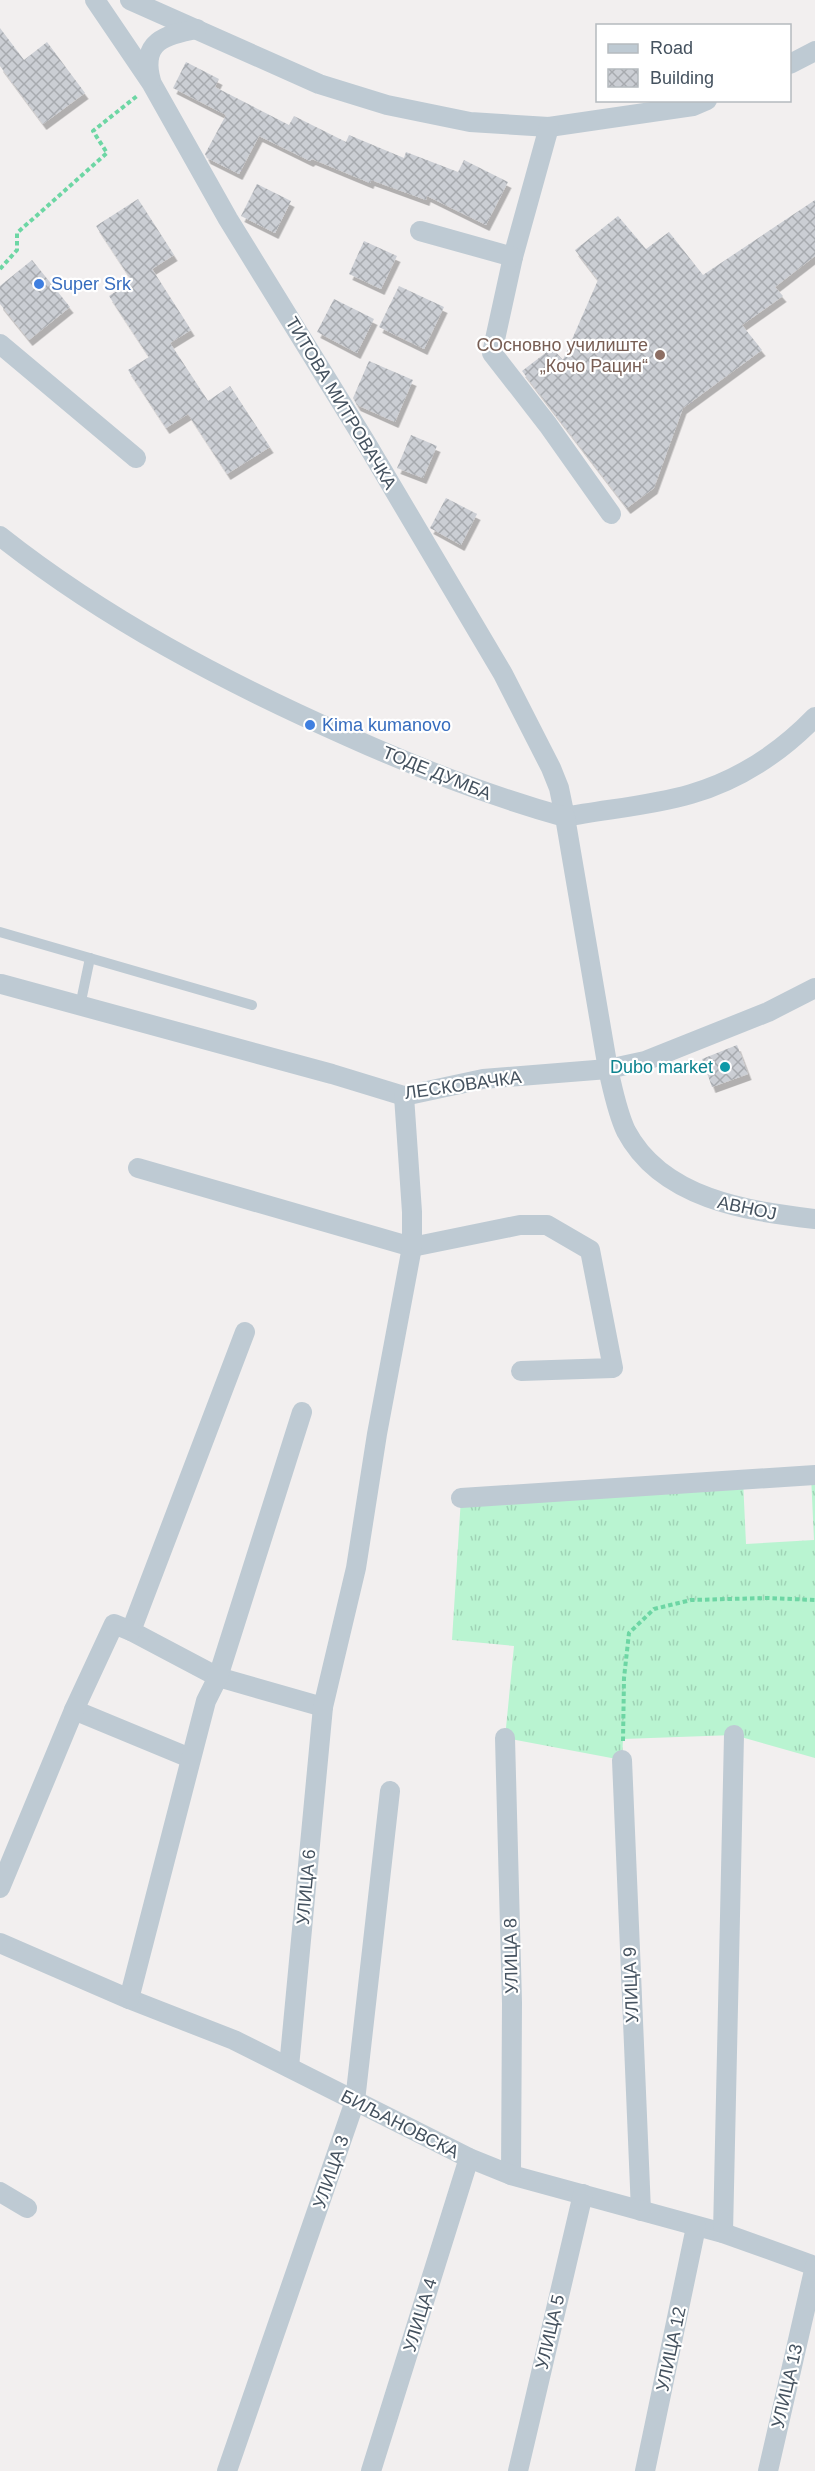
<svg xmlns="http://www.w3.org/2000/svg" width="815" height="2471" font-family="Arial,sans-serif">
	<style>
		.grass { fill: url(#grass-tufts) }
		.building { fill: url(#building-cross-hatch); filter: url(#shadow) }
		.lines { fill: none; stroke-linecap: round; stroke-linejoin: round }
		.path { stroke: #6dd6a4; stroke-width: 4; stroke-dasharray: 4.5 3; stroke-linecap: butt }
		.lane { stroke: #becad3; stroke-width: 10 }
		.street { stroke: #becad3; stroke-width: 20 }
		.shop-dot { fill: #3f7fe0; stroke: #fff; stroke-width: 2 }
		.education-dot { fill: #8d6e63; stroke: #fff; stroke-width: 2 }
		.culture-dot { fill: #0f9aa8; stroke: #fff; stroke-width: 2 }
		.labels { text-anchor: middle; dominant-baseline: central; stroke-width: 4.5; stroke-linejoin: round; paint-order: stroke }
		.shop-label { font-size: 18px; fill: #366cbe; stroke: #fff; text-anchor: start }
		.education-label { font-size: 18px; fill: #785e54; stroke: #fff; text-anchor: end }
		.street-label { font-size: 18px; fill: #45525f; stroke: #fff }
		.culture-label { font-size: 18px; fill: #0d838f; stroke: #fff; text-anchor: end }
	</style>
	<defs>
		<pattern id="grass-tufts" width="24" height="20" patternUnits="userSpaceOnUse" patternTransform="scale(1.5)"><rect width="24" height="20" fill="#b9f4d1"/><path d="M3 7l-1-3M5 7V3M7 7l1-3M15 17l-1-3M17 17v-4M19 17l1-3" fill="none" stroke="#a0d3b6"/></pattern>
		<pattern id="building-cross-hatch" width="8" height="8" patternUnits="userSpaceOnUse" patternTransform="scale(1.5)"><rect width="8" height="8" fill="#cbced4"/><path d="M0 0l8 8M0 8l8-8" fill="none" stroke="#a7aaaf"/></pattern>
		<filter id="shadow"><feDropShadow dx="3.5" dy="6" stdDeviation="0" flood-color="#0004"/></filter>
	</defs>
	<rect width="100%" height="100%" fill="#f2efef"/>
	<path class="grass" d="M811,1475H815V1758L734,1735L623,1739L622,1760L505,1738L514,1646L452,1640L461,1498L743,1480L746,1544L814,1540Z"/>
	<g class="building">
		<path d="M0,28L24,60L47,42L85,93L43,124L0,66Z"/>
		<path d="M186,62L219,79L215,87L289,125L294,116L346,142L349,135L404,158L406,152L458,172L464,160L508,182L486,225L427,196L426,200L371,180L370,183L312,159L310,161L259,136L239,174L207,158L205,154L226,115L173,88Z"/>
		<path d="M257,184L291,201L275,233L241,216Z"/>
		<path d="M138,199L174,255L152,269L191,330L170,343L208,401L230,386L270,447L227,474L188,414L166,428L128,370L149,357L109,296L132,281L96,226Z"/>
		<path d="M815,200V256L775,287L783,296L742,325L762,350L683,408L654,488L627,508L522,371L552,348L563,360L598,280L575,250L618,216L646,249L669,232L703,275Z"/>
		<path d="M364,241L397,256L381,289L349,274Z"/>
		<path d="M32,260L70,307L29,340L0,304V286Z"/>
		<path d="M399,286L444,307L424,349L379,327Z"/>
		<path d="M334,299L374,319L357,353L317,332Z"/>
		<path d="M369,361L413,380L395,422L357,405L353,398Z"/>
		<path d="M411,435L437,446L423,478L397,468Z"/>
		<path d="M446,498L477,514L461,545L430,528Z"/>
		<path d="M737,1045L748,1074L712,1087L702,1059Z"/>
	</g>
	<g class="lines">
		<g class="path">
			<path d="M0,269L17,250V233L107,153L93,131L137,96"/>
			<path d="M623,1741L624,1678L629,1633L654,1609L691,1600L767,1598L815,1600"/>
		</g>
		<g class="lane">
			<path d="M0,932L252,1005"/>
			<path d="M80,1006L90,958"/>
		</g>
		<g class="street">
			<path d="M95,0L152,84L228,219L365,441L503,674L551,768L559,788L565,817C607,809 650,806 691,794C739,780 781,752 815,717"/>
			<path d="M130,0L319,84L387,105L470,122L549,127L693,106L707,100"/>
			<path d="M790,64L815,51"/>
			<path d="M151,81C140,41 165,35 197,29"/>
			<path d="M549,127L513,257L492,353L548,425L611,514"/>
			<path d="M420,231L513,257"/>
			<path d="M0,344L136,458"/>
			<path d="M0,536C105,619 225,682 347,736C418,768 489,796 565,817L608,1069C613,1090 617,1112 626,1131C662,1199 747,1211 815,1219"/>
			<path d="M1,984L332,1074L404,1096L483,1079L608,1069L645,1061L768,1012L815,988"/>
			<path d="M138,1168L412,1247L520,1225H547L590,1250L613,1368L521,1371"/>
			<path d="M245,1332L131,1631L218,1677L323,1707"/>
			<path d="M461,1498L815,1475"/>
			<path d="M74,1710L190,1758"/>
			<path d="M505,1738L512,2003L511,2175"/>
			<path d="M622,1760L641,2211"/>
			<path d="M0,1888L74,1710L114,1624L131,1631"/>
			<path d="M0,1943L129,1999L234,2040L469,2158L511,2175L723,2233L815,2266"/>
			<path d="M129,1999L206,1701L218,1677L302,1412"/>
			<path d="M289,2067L323,1707L356,1568L377,1434L412,1247V1212L404,1096"/>
			<path d="M0,2192L27,2208"/>
			<path d="M723,2233L734,1735"/>
			<path d="M227,2471L355,2101L390,1791"/>
			<path d="M371,2471L469,2158"/>
			<path d="M518,2471L583,2194"/>
			<path d="M645,2471L696,2227"/>
			<path d="M768,2471L815,2266"/>
		</g>
	</g>
	<g class="shop-dot">
		<circle cx="39" cy="284" r="6"/>
		<circle cx="310" cy="725" r="6"/>
	</g>
	<circle class="education-dot" cx="660" cy="355" r="6"/>
	<circle class="culture-dot" cx="725" cy="1067" r="6"/>
	<g class="labels">
		<g class="shop-label">
			<text x="51" y="284">Super Srk</text>
			<text x="322" y="725">Kima kumanovo</text>
		</g>
		<g class="education-label">
			<text x="648" y="345">СОсновно училиште<tspan x="648" dy="21">„Кочо Рацин“</tspan></text>
		</g>
		<g class="street-label">
			<text transform="translate(341 403) rotate(59)">ТИТОВА МИТРОВАЧКА</text>
			<text transform="translate(437 773) rotate(22)">ТОДЕ ДУМБА</text>
			<text transform="translate(463 1085) rotate(-8)">ЛЕСКОВАЧКА</text>
			<text transform="translate(747 1208) rotate(12)">АВНОЈ</text>
			<text transform="translate(306 1887) rotate(-85)">УЛИЦА 6</text>
			<text transform="translate(511 1956) rotate(-91)">УЛИЦА 8</text>
			<text transform="translate(631 1985) rotate(-92)">УЛИЦА 9</text>
			<text transform="translate(400 2124) rotate(27)">БИЉАНОВСКА</text>
			<text transform="translate(331 2172) rotate(-71)">УЛИЦА 3</text>
			<text transform="translate(420 2315) rotate(-73)">УЛИЦА 4</text>
			<text transform="translate(550 2332) rotate(-77)">УЛИЦА 5</text>
			<text transform="translate(671 2349) rotate(-78)">УЛИЦА 12</text>
			<text transform="translate(787 2386) rotate(-77)">УЛИЦА 13</text>
		</g>
		<g class="culture-label">
			<text x="713" y="1067">Dubo market</text>
		</g>
	</g>
	<rect x="596" y="24" width="195" height="78" fill="#ffffff" stroke="#b5babf" stroke-width="1.5"/>
	<rect x="608" y="44" width="30" height="9" fill="#becad3" stroke="#b5babf" stroke-width="1.5"/>
	<text x="650" y="54" font-size="18" fill="#45525f">Road</text>
	<rect x="608" y="69" width="30" height="18" fill="url(#building-cross-hatch)" stroke="#b5babf" stroke-width="1.5"/>
	<text x="650" y="84" font-size="18" fill="#45525f">Building</text>
</svg>
